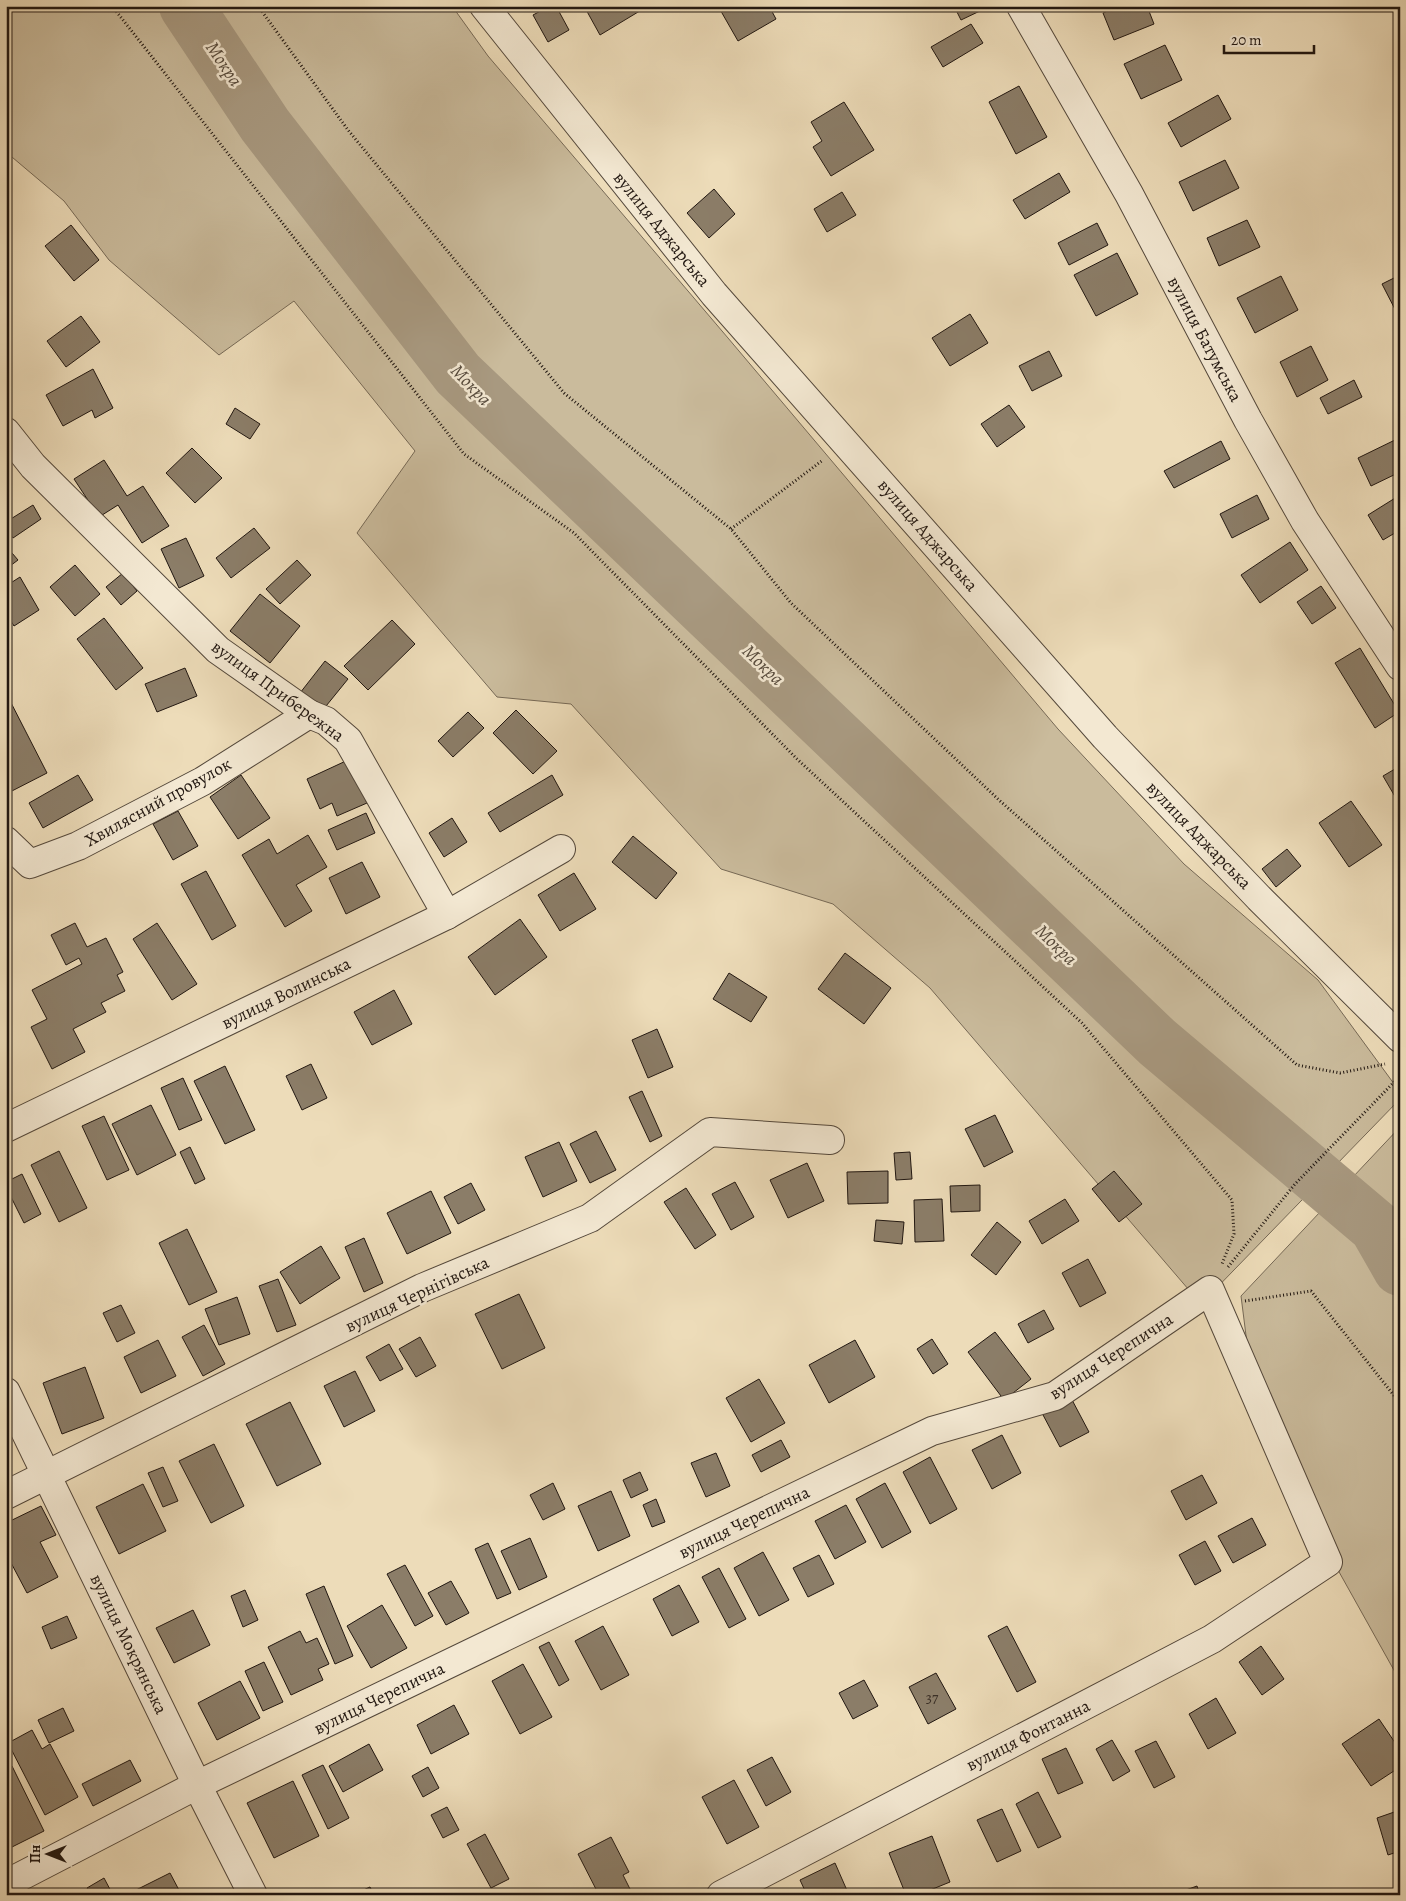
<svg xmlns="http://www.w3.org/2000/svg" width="1406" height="1901" font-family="Alegreya,serif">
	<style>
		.green { fill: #cabb9c; stroke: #766956 }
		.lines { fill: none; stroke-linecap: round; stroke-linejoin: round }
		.river { stroke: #a89980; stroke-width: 54 }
		.building { fill: #8b7d68; stroke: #211711 }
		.minor-casing { stroke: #54483b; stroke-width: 30 }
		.path { stroke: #211711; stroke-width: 3; stroke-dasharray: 1 2.5; stroke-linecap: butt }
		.minor { stroke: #f3e8d2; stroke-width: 28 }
		.labels { text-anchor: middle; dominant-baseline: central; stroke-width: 5; stroke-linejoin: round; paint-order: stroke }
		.number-label { font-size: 15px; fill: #3c3027 }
		.street-label { font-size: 18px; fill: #211711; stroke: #f3e8d2 }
		.water-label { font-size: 19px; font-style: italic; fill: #574b3d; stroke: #f3e8d2 }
	</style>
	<rect width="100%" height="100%" fill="#eddcb9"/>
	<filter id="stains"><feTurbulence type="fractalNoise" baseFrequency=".004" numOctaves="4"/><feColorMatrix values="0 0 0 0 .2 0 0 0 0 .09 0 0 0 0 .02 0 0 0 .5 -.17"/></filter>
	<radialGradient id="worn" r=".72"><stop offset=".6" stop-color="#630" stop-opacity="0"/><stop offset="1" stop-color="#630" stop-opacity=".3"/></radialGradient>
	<g class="green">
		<path d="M6,6H452L488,56L728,338L1058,729L1184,864L1318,980L1400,1092V1099L1201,1304L930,988L833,904L721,869L571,704L497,697L357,533L415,451L294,301L219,355L109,260L64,201L6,152Z"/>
		<path d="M1400,1127V1681L1300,1502L1250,1367L1241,1296Z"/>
	</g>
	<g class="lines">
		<path class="river" d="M186,6L265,125L458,374L1157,1042L1376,1227L1400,1269"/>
	</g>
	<g class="building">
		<path d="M550,6H556L569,30L548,42L533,15Z"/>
		<path d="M584,6H648L600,35Z"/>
		<path d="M718,6H769L776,19L738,41Z"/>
		<path d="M954,6H980L982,10L961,20Z"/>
		<path d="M1119,6H1147L1154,24L1114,40L1103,13Z"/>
		<path d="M971,24L983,43L943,67L931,47Z"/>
		<path d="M1165,45L1182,80L1141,99L1124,64Z"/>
		<path d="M1019,86L1047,137L1016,154L989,102Z"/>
		<path d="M1218,95L1231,119L1181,147L1168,123Z"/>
		<path d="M844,102L874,150L831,176L813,147L822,141L811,122Z"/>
		<path d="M1225,160L1239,188L1193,211L1179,182Z"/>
		<path d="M1059,173L1070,192L1025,219L1013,200Z"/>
		<path d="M714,189L735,214L709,238L687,213Z"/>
		<path d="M842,192L856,215L827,232L814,209Z"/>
		<path d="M1247,220L1260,247L1219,266L1207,238Z"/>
		<path d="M1097,223L1108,245L1069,265L1058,243Z"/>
		<path d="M71,225L99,260L74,281L45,246Z"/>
		<path d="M1117,253L1138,294L1096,316L1074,275Z"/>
		<path d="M1400,275V319L1382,284Z"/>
		<path d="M1281,276L1298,310L1255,333L1237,298Z"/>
		<path d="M970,314L988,343L950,366L932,338Z"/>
		<path d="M81,316L100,342L66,367L47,341Z"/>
		<path d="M1311,346L1328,380L1297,397L1280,362Z"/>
		<path d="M1049,351L1062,376L1032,391L1019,366Z"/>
		<path d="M93,369L113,408L95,418L92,410L63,426L46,395Z"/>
		<path d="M1354,380L1362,397L1328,414L1320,398Z"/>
		<path d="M1009,405L1025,427L997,447L981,424Z"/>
		<path d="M235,408L260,424L250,439L226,424Z"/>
		<path d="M1397,439L1400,444V472L1371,486L1358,458Z"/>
		<path d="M1221,441L1230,459L1174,488L1164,471Z"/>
		<path d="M192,448L222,478L195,503L166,473Z"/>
		<path d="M104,460L127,496L143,486L169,526L142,543L118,505L99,517L74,479Z"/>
		<path d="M1257,495L1269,519L1232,538L1220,514Z"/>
		<path d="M1400,495V530L1383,540L1368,515Z"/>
		<path d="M33,505L41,519L13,538L6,528V522Z"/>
		<path d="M254,528L270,548L231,578L216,558Z"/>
		<path d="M186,538L204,576L179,588L161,549Z"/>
		<path d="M1290,542L1308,570L1260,603L1241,575Z"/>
		<path d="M6,546L18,560L6,569Z"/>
		<path d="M297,560L311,575L280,604L266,589Z"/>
		<path d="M75,565L100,594L75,616L50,587Z"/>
		<path d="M123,573L137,591L121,605L106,587Z"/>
		<path d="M20,577L39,610L14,626L6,613V586Z"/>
		<path d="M1321,586L1336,608L1312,624L1297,602Z"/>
		<path d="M260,594L300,626L270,663L230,631Z"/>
		<path d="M104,618L143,668L116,690L77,639Z"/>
		<path d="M392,620L415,644L368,690L344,666Z"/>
		<path d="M1360,648L1399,712L1375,728L1335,663Z"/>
		<path d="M325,661L348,679L322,711L300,693Z"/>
		<path d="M185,668L197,696L157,712L145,684Z"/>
		<path d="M6,693L47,773L6,794Z"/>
		<path d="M516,710L557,751L533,774L493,733Z"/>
		<path d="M468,712L484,728L453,757L438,741Z"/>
		<path d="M348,760L367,803L337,816L332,803L320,809L307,779Z"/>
		<path d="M1400,766V798L1397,800L1383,776Z"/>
		<path d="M78,775L93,800L43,828L29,803Z"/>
		<path d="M241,775L270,818L238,839L210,797Z"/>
		<path d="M552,775L563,795L500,832L488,813Z"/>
		<path d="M1351,801L1382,845L1349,867L1319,823Z"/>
		<path d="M178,811L198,846L173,860L153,824Z"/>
		<path d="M366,813L375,833L337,850L328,830Z"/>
		<path d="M452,818L467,842L444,857L429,833Z"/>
		<path d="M308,835L327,867L296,885L312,911L285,927L242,855L269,839L277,854Z"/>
		<path d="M633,836L677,873L656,899L612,862Z"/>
		<path d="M1287,849L1301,866L1276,887L1262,869Z"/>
		<path d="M362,862L380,897L346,914L329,878Z"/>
		<path d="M206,871L236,926L212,940L181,884Z"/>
		<path d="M574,873L596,909L560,931L538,895Z"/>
		<path d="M520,919L547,957L495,995L468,957Z"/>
		<path d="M75,923L87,947L106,938L123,972L117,975L125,991L101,1003L106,1012L73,1029L85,1052L52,1069L31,1027L47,1019L32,990L82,964L79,958L66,965L51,935Z"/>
		<path d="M157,923L197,984L172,1000L133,939Z"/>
		<path d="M845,953L891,988L864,1024L818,989Z"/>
		<path d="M729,973L767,997L751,1022L713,999Z"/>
		<path d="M394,990L412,1024L372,1045L354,1012Z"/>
		<path d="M657,1029L673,1067L648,1078L632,1040Z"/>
		<path d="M311,1064L327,1098L302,1110L286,1076Z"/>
		<path d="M225,1066L255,1130L225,1144L194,1081Z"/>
		<path d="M183,1078L202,1120L179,1130L161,1088Z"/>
		<path d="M642,1091L662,1136L650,1142L629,1097Z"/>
		<path d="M151,1105L176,1155L137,1175L112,1124Z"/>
		<path d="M995,1115L1013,1152L984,1167L965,1129Z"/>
		<path d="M104,1116L129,1170L107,1180L82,1126Z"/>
		<path d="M596,1131L616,1170L590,1183L570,1144Z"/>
		<path d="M559,1142L577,1181L543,1197L525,1157Z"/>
		<path d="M190,1147L205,1179L195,1184L180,1152Z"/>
		<path d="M59,1151L87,1208L59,1222L31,1165Z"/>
		<path d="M910,1152L912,1179L896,1180L894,1153Z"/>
		<path d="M807,1163L824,1201L788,1218L770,1180Z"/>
		<path d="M888,1171V1203L848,1204L847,1172Z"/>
		<path d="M1114,1171L1142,1204L1119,1222L1092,1189Z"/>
		<path d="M22,1174L41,1214L24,1223L6,1187V1182Z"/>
		<path d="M735,1182L754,1217L731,1230L712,1194Z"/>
		<path d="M471,1183L485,1210L458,1224L444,1197Z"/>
		<path d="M980,1185V1211L951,1212L950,1186Z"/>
		<path d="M686,1188L716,1235L695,1249L664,1202Z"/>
		<path d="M431,1191L451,1233L407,1254L387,1213Z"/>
		<path d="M942,1199L944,1241L915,1242L914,1200Z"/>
		<path d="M1065,1199L1079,1221L1042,1244L1029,1221Z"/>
		<path d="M876,1220L904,1222L902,1244L874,1241Z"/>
		<path d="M997,1222L1021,1242L996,1275L971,1255Z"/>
		<path d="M187,1229L217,1292L189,1305L159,1243Z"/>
		<path d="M364,1238L383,1283L364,1292L345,1247Z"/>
		<path d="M321,1246L340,1278L300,1304L280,1272Z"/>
		<path d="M1088,1259L1106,1293L1080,1307L1062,1273Z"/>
		<path d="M278,1279L296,1325L277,1332L259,1286Z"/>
		<path d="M519,1294L545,1348L502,1369L475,1314Z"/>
		<path d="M237,1297L250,1334L219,1345L205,1309Z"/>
		<path d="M121,1305L135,1333L117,1342L103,1313Z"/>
		<path d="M1044,1310L1054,1329L1028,1343L1018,1324Z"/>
		<path d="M204,1325L225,1364L203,1376L182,1337Z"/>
		<path d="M995,1332L1031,1379L1004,1400L968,1352Z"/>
		<path d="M420,1337L436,1366L416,1377L399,1349Z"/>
		<path d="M932,1339L948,1364L933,1374L917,1349Z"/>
		<path d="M158,1340L176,1376L141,1393L124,1357Z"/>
		<path d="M855,1340L875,1377L829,1403L809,1365Z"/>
		<path d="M389,1344L403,1369L380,1381L366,1357Z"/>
		<path d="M85,1367L104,1418L62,1434L43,1383Z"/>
		<path d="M355,1371L375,1411L344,1427L324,1386Z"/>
		<path d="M759,1379L785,1423L751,1442L726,1398Z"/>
		<path d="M1071,1398L1089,1432L1060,1447L1042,1413Z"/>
		<path d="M290,1402L321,1464L277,1486L246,1424Z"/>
		<path d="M1002,1435L1021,1473L992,1489L972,1450Z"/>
		<path d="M781,1440L790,1457L761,1472L752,1455Z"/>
		<path d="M214,1444L244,1506L211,1523L179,1461Z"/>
		<path d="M716,1453L730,1486L706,1497L691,1463Z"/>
		<path d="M930,1457L957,1509L930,1524L903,1472Z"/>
		<path d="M163,1467L178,1501L163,1507L148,1473Z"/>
		<path d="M640,1472L648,1490L631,1498L623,1480Z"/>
		<path d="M1202,1475L1217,1503L1186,1520L1171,1491Z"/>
		<path d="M553,1483L565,1509L543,1520L530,1495Z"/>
		<path d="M885,1483L911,1532L882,1548L856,1499Z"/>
		<path d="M143,1484L166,1531L119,1554L96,1507Z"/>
		<path d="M611,1491L630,1536L598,1551L578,1506Z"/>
		<path d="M656,1499L665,1522L652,1527L643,1505Z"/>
		<path d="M846,1505L866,1542L835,1559L815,1521Z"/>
		<path d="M41,1506L56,1535L40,1542L58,1577L27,1593L9,1559L6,1560V1523Z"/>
		<path d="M1252,1518L1266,1545L1233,1563L1218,1536Z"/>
		<path d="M530,1538L547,1577L519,1590L501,1551Z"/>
		<path d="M1205,1541L1221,1571L1195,1585L1179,1555Z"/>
		<path d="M488,1543L511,1593L497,1599L475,1549Z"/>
		<path d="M763,1552L789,1600L759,1616L734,1568Z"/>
		<path d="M819,1555L834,1584L808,1597L793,1568Z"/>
		<path d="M405,1565L433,1616L415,1626L387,1574Z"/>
		<path d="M719,1568L746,1619L729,1628L702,1577Z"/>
		<path d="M451,1581L469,1613L446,1625L428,1593Z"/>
		<path d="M679,1585L699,1622L672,1636L653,1599Z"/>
		<path d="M324,1586L353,1656L335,1664L306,1594Z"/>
		<path d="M245,1590L258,1620L243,1627L231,1596Z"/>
		<path d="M382,1605L407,1648L371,1668L347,1626Z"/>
		<path d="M193,1610L210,1645L174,1663L156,1628Z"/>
		<path d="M67,1616L77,1638L51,1649L42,1627Z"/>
		<path d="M603,1626L629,1675L601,1690L575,1641Z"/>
		<path d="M1007,1626L1036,1682L1017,1692L988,1636Z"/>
		<path d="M300,1631L306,1643L317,1638L329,1664L318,1669L323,1680L291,1695L268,1647Z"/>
		<path d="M549,1642L569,1680L559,1686L539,1647Z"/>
		<path d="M1261,1646L1284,1679L1262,1695L1239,1662Z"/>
		<path d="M264,1662L283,1702L263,1711L245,1671Z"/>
		<path d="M523,1664L552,1717L520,1734L492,1681Z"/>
		<path d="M936,1673L956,1709L928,1724L909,1687Z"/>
		<path d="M864,1680L878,1706L853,1719L839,1693Z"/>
		<path d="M240,1681L260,1718L217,1740L198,1703Z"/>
		<path d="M1216,1698L1236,1733L1208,1749L1189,1714Z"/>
		<path d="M454,1705L469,1734L431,1754L417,1725Z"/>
		<path d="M63,1708L74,1731L49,1743L38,1720Z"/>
		<path d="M1379,1719L1400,1750V1767L1371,1786L1342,1744Z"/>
		<path d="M32,1730L42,1749L50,1744L78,1797L45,1815L8,1743Z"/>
		<path d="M1112,1740L1130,1771L1113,1781L1096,1749Z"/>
		<path d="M1156,1741L1175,1777L1154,1788L1135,1751Z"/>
		<path d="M369,1744L383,1770L343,1792L329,1766Z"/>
		<path d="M1066,1748L1083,1783L1058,1794L1042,1759Z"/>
		<path d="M772,1757L791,1792L766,1806L747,1770Z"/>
		<path d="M130,1760L141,1781L93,1806L82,1784Z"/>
		<path d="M323,1765L349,1818L328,1829L302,1775Z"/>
		<path d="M12,1766L44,1831L12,1847L6,1836V1769Z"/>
		<path d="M428,1767L439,1788L423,1797L412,1776Z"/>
		<path d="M734,1780L759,1827L727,1844L702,1797Z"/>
		<path d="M293,1781L319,1836L274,1858L247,1803Z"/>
		<path d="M1038,1792L1061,1837L1038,1848L1016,1804Z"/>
		<path d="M447,1807L459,1830L443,1838L431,1815Z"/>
		<path d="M1002,1809L1021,1851L997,1862L977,1820Z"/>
		<path d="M1400,1810V1851L1388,1855L1377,1818Z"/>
		<path d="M485,1834L509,1879L491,1888L467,1844Z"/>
		<path d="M932,1836L950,1882L918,1895H906L889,1853Z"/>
		<path d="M611,1837L629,1872L623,1875L630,1889L619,1895H599L578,1854Z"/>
		<path d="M835,1863L849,1895H807L800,1880Z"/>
		<path d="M170,1873L180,1892L175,1895H134L132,1892Z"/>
		<path d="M104,1878L113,1895H91L87,1888Z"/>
		<path d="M1197,1886L1200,1895H1172Z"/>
		<path d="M370,1887L374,1895H361L359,1892Z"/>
	</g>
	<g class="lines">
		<defs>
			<g id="minor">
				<path d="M484,6L714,294L1105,737L1259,898L1400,1038"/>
				<path d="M1021,6L1129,194L1248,420L1305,521L1400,666"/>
				<path d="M6,432L33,466L218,650L309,714L326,721L348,740L447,915"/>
				<path d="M6,841L30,864L78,846L203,781L309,714"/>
				<path d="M6,1128L447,915L561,849"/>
				<path d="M6,1392L197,1785L253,1895"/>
				<path d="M6,1495L422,1288L590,1218L710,1132L830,1140"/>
				<path d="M6,1884L197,1785L932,1431L1055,1396L1210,1290L1328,1562L1212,1639L721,1895"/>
			</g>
		</defs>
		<use href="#minor" class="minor-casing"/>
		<g class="path">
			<path d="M112,6L464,454L574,533L796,758L1082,1023L1232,1200L1234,1234L1222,1264"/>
			<path d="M258,6L348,130L564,393L731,529L791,603L999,800L1297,1065L1340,1073L1385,1064"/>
			<path d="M731,529L823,460"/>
			<path d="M1228,1267L1295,1184L1400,1076"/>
			<path d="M1245,1301L1311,1291L1400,1403"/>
		</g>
		<use href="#minor" class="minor"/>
	</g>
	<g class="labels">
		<g class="number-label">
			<text x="932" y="1698">37</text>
		</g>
		<g class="street-label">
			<text transform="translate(662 229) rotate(51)">вулиця Аджарська</text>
			<text transform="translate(1205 339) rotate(62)">вулиця Батумська</text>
			<text transform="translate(928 535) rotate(49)">вулиця Аджарська</text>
			<text transform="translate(278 691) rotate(36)">вулиця Прибережна</text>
			<text transform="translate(158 802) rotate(-29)">Хвилясний провулок</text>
			<text transform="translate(1199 835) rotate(46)">вулиця Аджарська</text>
			<text transform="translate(286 993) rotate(-26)">вулиця Волинська</text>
			<text transform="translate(417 1294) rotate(-25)">вулиця Чернігівська</text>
			<text transform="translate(1111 1356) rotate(-33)">вулиця Черепична</text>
			<text transform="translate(744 1522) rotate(-26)">вулиця Черепична</text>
			<text transform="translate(129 1644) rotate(64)">вулиця Мокрянська</text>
			<text transform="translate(379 1698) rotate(-26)">вулиця Черепична</text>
			<text transform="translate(1028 1735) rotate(-27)">вулиця Фонтанна</text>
		</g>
		<g class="water-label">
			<text transform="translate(224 64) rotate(56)">Мокра</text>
			<text transform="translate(471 385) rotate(46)">Мокра</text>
			<text transform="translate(763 665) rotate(44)">Мокра</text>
			<text transform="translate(1056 945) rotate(44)">Мокра</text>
		</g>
	</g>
	<rect width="1406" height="1901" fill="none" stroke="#eddcb9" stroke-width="25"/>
	<rect x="8" y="8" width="1391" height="1886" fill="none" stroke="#211711" stroke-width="2.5"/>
	<rect x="12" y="12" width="1381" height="1876" fill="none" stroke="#211711"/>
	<g transform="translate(48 1854) rotate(270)" stroke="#f3e8d2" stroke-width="4" paint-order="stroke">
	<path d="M0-4L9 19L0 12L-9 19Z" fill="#211711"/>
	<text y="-8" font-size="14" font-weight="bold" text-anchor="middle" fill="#211711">Пн</text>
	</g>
	<path d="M1224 45v8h90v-8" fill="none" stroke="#211711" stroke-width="2.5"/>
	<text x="1231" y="45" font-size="15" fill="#211711" stroke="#f3e8d2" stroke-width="4" paint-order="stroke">20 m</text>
	<rect width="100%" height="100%" filter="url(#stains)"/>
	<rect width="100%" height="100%" fill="url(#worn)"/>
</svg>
